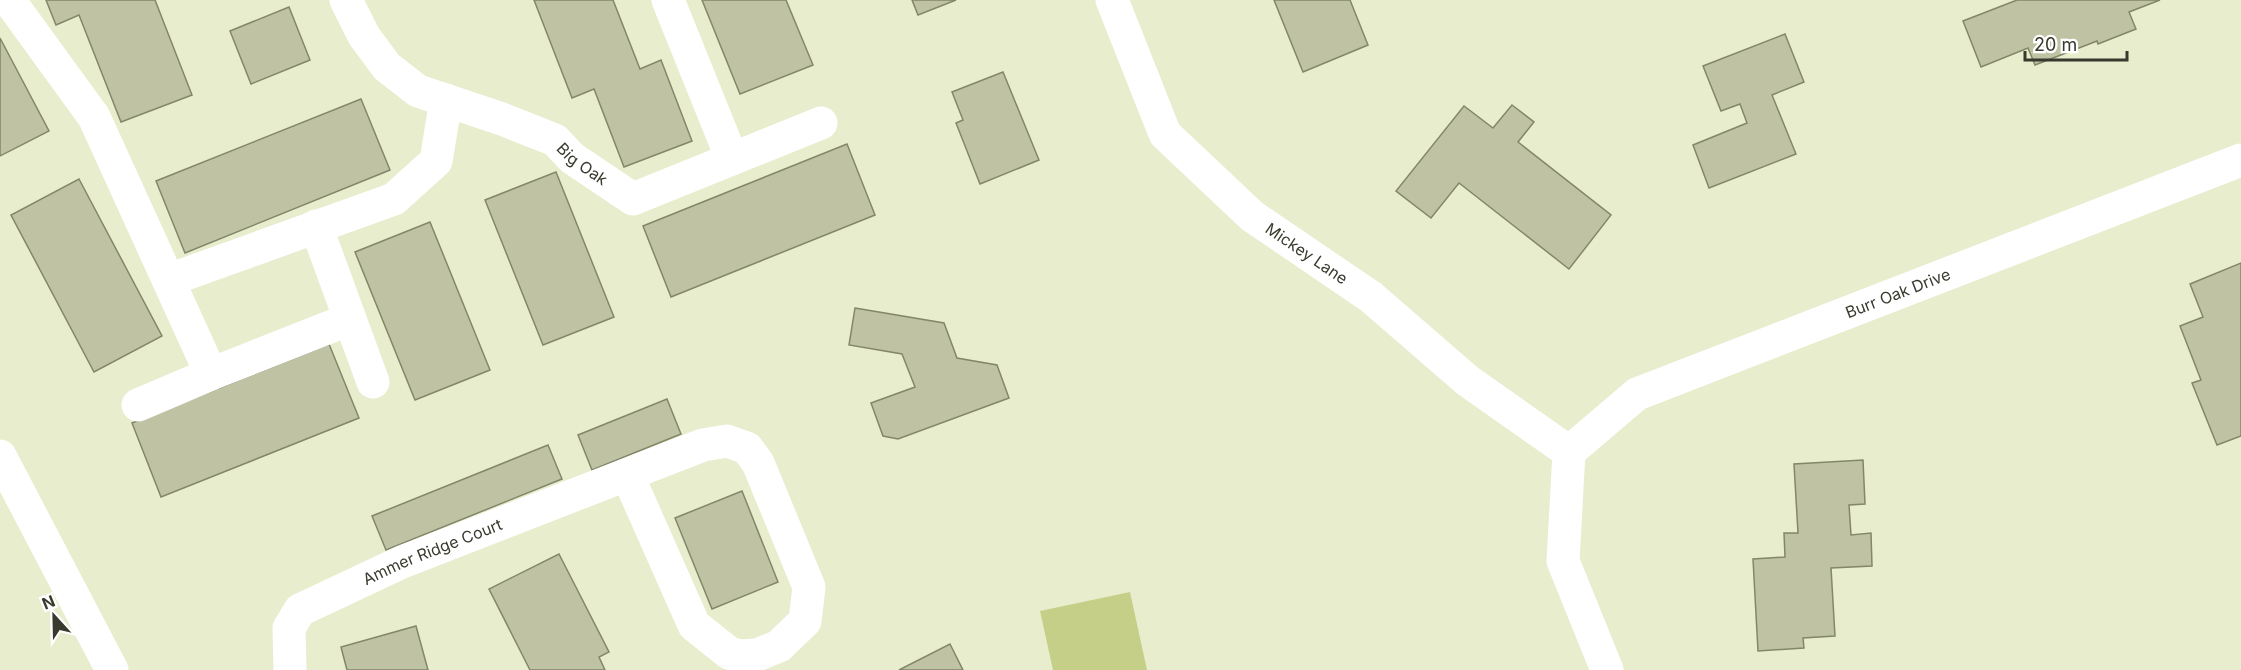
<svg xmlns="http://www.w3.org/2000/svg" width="2241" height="670" font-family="Inter,sans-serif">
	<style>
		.green { fill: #c6cf88 }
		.building { fill: #bfc3a4; stroke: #83876a; stroke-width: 1.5 }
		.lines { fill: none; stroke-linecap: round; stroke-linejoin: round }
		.minor { stroke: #fff; stroke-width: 33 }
		.major { stroke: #fff; stroke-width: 33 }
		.labels { text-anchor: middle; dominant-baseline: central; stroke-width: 5; stroke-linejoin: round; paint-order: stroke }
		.street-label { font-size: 16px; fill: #383a2d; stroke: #fff }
	</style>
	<rect width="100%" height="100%" fill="#e8edcd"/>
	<path class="green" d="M1130,592L1147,670H1053L1040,611Z"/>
	<g class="building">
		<path d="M46,0H155L192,95L121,122L79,15L56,25Z"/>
		<path d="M534,0H613L640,69L661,60L692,141L624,167L594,89L572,98Z"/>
		<path d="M702,0H786L813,65L740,94Z"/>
		<path d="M912,0H956L918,15Z"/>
		<path d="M1274,0H1350L1368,45L1303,72Z"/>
		<path d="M2017,0H2160L2129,12L2136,29L2098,44L2097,41L2035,65L2028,48L1981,67L1963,21Z"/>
		<path d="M289,7L310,60L251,84L230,31Z"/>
		<path d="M1785,34L1804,82L1772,95L1796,154L1709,188L1693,145L1747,123L1740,104L1721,111L1703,66Z"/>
		<path d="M0,38L49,131L0,156Z"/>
		<path d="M1003,72L1039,160L980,184L956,123L963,120L952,92Z"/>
		<path d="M361,99L390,170L185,253L156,181Z"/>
		<path d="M1512,105L1534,122L1518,142L1611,215L1569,269L1459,183L1431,218L1396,191L1464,106L1493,128Z"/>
		<path d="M847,144L875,215L671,297L643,226Z"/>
		<path d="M556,172L614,317L543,345L485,200Z"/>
		<path d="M79,179L162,336L94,372L11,215Z"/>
		<path d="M430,222L490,370L415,400L355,252Z"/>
		<path d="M2241,263V436L2217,445L2192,383L2201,380L2180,326L2203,317L2190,284Z"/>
		<path d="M855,308L944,323L957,358L997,365L1009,398L898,439L883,436L871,403L915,387L902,354L849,345Z"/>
		<path d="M329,344L359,418L161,497L132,423Z"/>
		<path d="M667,399L681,434L592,470L578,435Z"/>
		<path d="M548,445L562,479L386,550L372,516Z"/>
		<path d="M1863,460L1865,504L1849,505L1851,535L1871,533L1872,566L1831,568L1835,636L1803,638L1804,648L1758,651L1753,559L1785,557L1784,533H1798L1794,464Z"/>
		<path d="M742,491L778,582L712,609L675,518Z"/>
		<path d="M559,554L609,652L599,657L605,670H530L489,589Z"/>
		<path d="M416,626L428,670H347L341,647Z"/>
		<path d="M950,644L963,670H899Z"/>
	</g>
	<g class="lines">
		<g class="minor">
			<path d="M9,0L94,117L211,374"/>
			<path id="s1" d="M346,0L364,36L387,67L418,91L502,119L555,140L572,158L633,199L821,123"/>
			<path d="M668,0L732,159"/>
			<path id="s2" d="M1112,0L1165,134L1252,216L1371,297L1468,381L1569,452"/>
			<path d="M316,226L373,382"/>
			<path d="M169,280L394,199L436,161L446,100"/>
			<path d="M138,405L211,374L350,319"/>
			<path id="s3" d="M1569,452L1637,394L2241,160"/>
			<path d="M1569,452L1563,561L1607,670"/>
			<path id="s4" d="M290,670L289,628L300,610L402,562L703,445L727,441L747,448L758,463L809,587L805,621L779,646L757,655L740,656L729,653L694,625L628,476"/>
		</g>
		<path class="major" d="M0,456L112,670"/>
	</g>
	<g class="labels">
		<g class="street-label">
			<text stroke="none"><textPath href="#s1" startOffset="300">Big Oak</textPath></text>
			<text stroke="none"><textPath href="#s2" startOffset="330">Mickey Lane</textPath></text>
			<text stroke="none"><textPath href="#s3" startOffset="369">Burr Oak Drive</textPath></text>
			<text stroke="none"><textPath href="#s4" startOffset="208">Ammer Ridge Court</textPath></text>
		</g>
	</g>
	<g transform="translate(54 616) rotate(338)" stroke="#ffffff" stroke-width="4.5" paint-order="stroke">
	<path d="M0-4.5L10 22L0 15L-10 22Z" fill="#383a2d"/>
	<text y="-9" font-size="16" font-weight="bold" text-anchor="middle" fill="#383a2d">N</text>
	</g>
	<path d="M2025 51v9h102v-9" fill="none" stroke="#383a2d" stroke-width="3"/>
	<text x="2034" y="51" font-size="18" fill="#383a2d" stroke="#ffffff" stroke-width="4.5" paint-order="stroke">20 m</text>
</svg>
